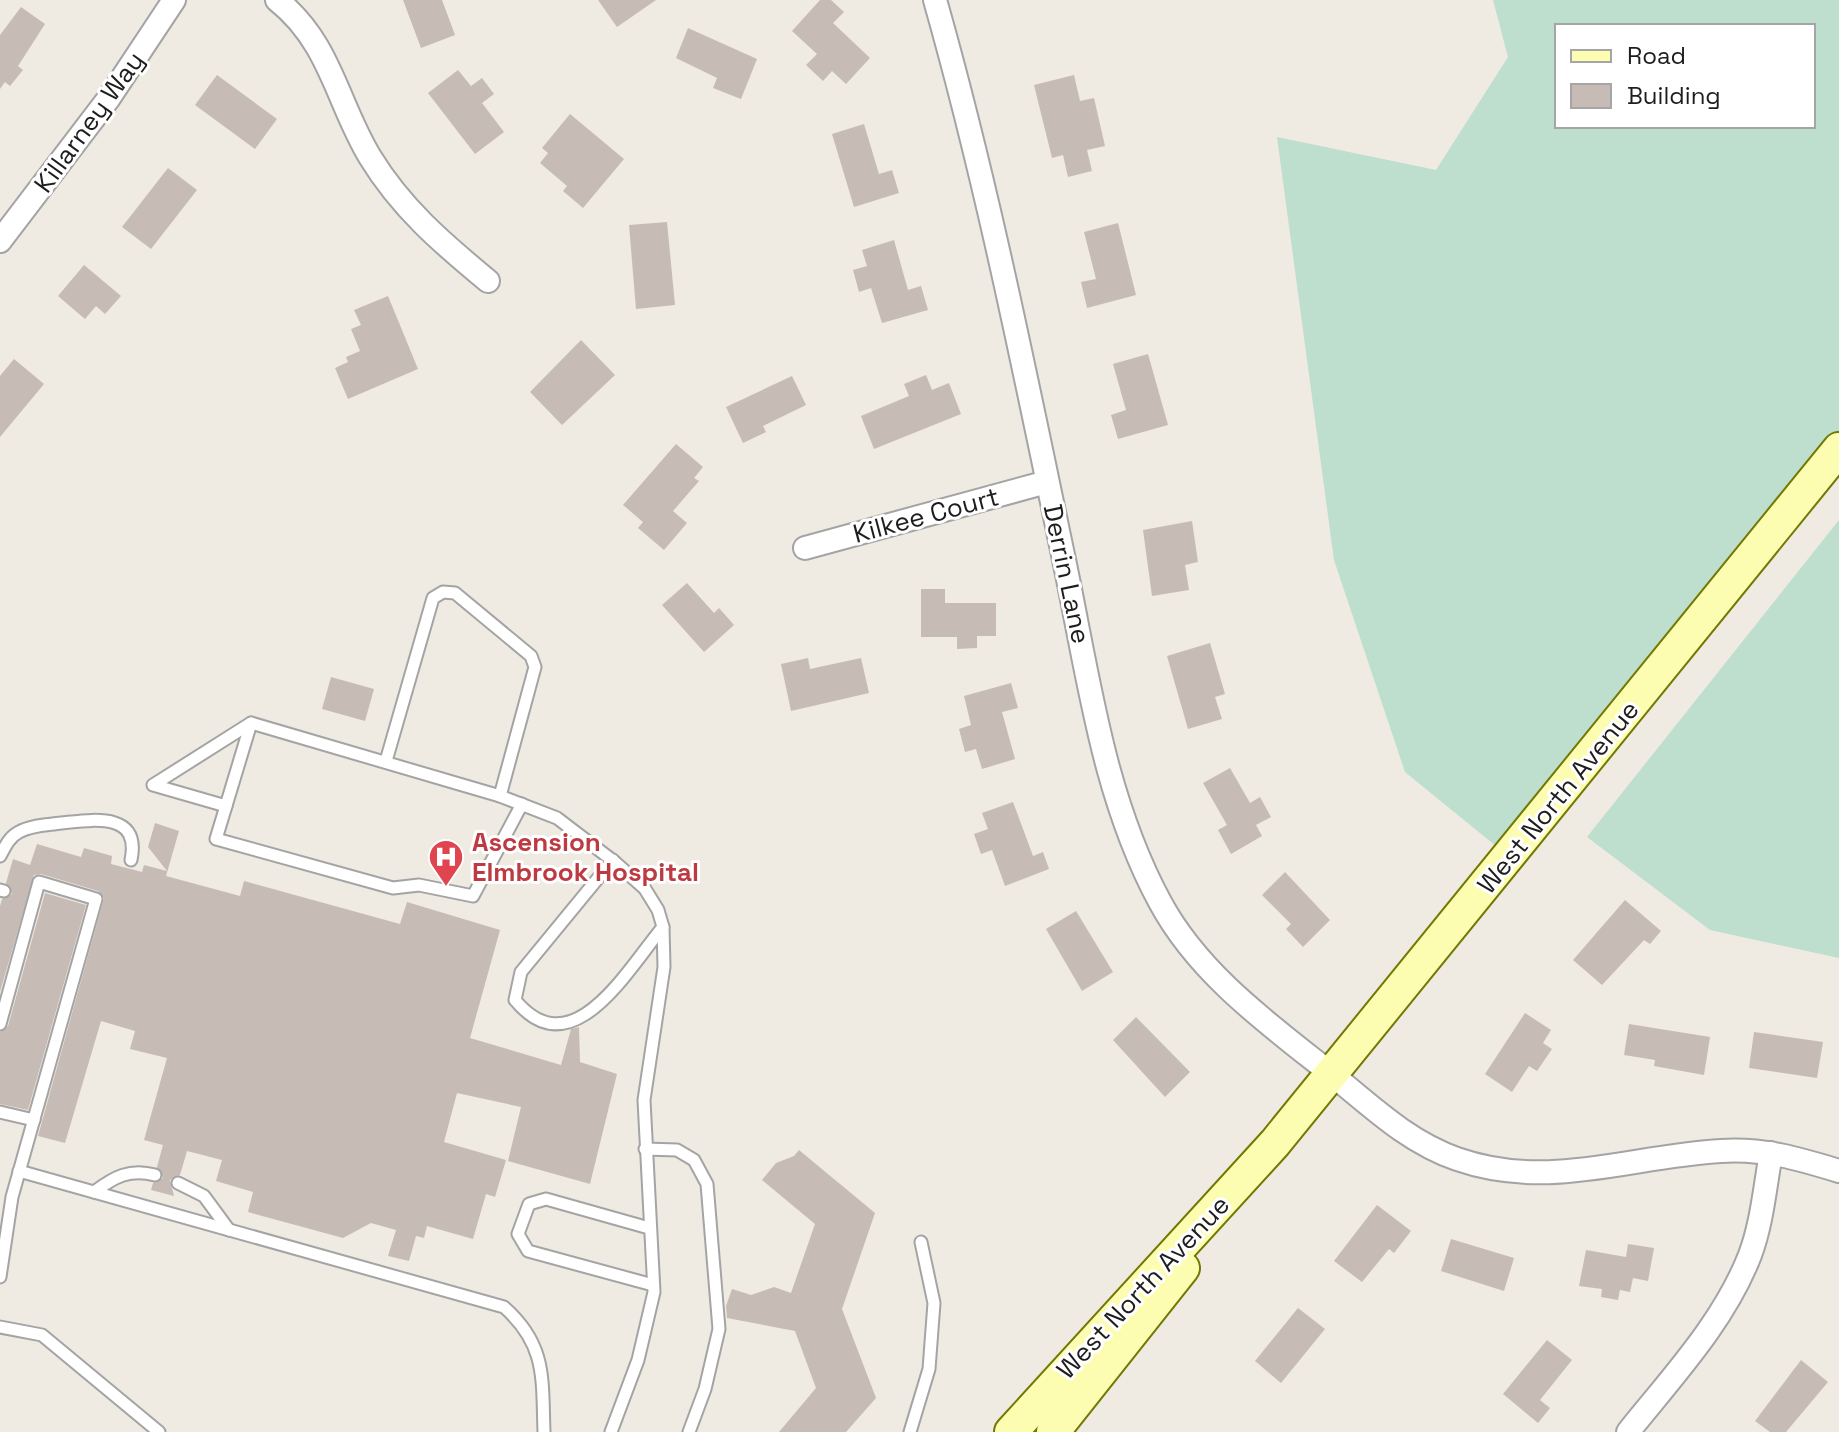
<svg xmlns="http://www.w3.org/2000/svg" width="1839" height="1432" font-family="'Space Grotesk',sans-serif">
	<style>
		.wetland { fill: #bedece; fill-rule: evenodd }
		.building { fill: #c7bcb5 }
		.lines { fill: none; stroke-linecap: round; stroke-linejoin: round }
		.lane-casing { stroke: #a4a4a4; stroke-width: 15 }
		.street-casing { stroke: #a4a4a4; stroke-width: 26 }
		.secondary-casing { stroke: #727800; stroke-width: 36 }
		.lane { stroke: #fff; stroke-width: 11 }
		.street { stroke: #fff; stroke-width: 22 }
		.secondary { stroke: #fdfdb2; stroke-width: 32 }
		.labels { text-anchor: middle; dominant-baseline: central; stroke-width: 6; stroke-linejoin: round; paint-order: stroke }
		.street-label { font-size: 26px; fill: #1d1d1d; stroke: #fff }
		.health-label { font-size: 26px; font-weight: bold; fill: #be3a42; stroke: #fff; text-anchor: start }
	</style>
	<rect width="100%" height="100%" fill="#efeae2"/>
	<g class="wetland">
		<path d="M1493,0H1839V455L1518,864L1405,772L1334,560L1277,137L1436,170L1508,57ZM1557,26H1813V126H1557Z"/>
		<path d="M1839,520V958L1710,930L1587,837Z"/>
	</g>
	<g class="building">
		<path d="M403,0H442L455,35L421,48Z"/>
		<path d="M598,0H656L617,27Z"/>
		<path d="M820,0H831L844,12L833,23L870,58L846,84L832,71L823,81L806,65L817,54L792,31Z"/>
		<path d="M21,7L45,24L18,66L23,70L10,86L5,82L0,89V35Z"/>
		<path d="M688,28L757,59L741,99L713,88L717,78L676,58Z"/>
		<path d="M458,70L471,86L482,78L494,94L482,103L504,132L475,154L428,93Z"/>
		<path d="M217,75L277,119L255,149L195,105Z"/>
		<path d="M1074,75L1080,101L1094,98L1105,146L1087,150L1092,171L1068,177L1063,155L1052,158L1034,85Z"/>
		<path d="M570,114L624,159L583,208L563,191L567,186L540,163L548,153L542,148Z"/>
		<path d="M864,124L879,174L892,170L899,193L854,207L832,134Z"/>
		<path d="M168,168L197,190L151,249L122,227Z"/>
		<path d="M667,222L675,305L636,309L629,225Z"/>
		<path d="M1118,223L1136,295L1087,308L1081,282L1096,279L1084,232Z"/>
		<path d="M894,240L908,290L921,286L928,310L882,323L871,288L859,292L853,270L867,266L862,250Z"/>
		<path d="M84,265L121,296L105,314L96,306L85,319L58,296Z"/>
		<path d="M388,296L418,369L348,399L335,368L348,362L346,357L360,351L351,329L361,325L354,310Z"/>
		<path d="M581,340L615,375L562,425L530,392Z"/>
		<path d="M1148,354L1168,425L1118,439L1111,415L1126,410L1113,364Z"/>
		<path d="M14,359L44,384L0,437V376Z"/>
		<path d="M926,375L932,390L949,383L961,414L874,449L861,416L909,396L904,384Z"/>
		<path d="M792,376L806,405L763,426L766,432L743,443L726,407Z"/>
		<path d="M676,444L703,467L694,478L699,481L673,511L687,523L664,550L638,528L643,522L623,505Z"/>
		<path d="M1192,521L1198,562L1185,565L1189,590L1152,596L1143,530Z"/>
		<path d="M687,583L714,613L719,608L734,625L704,652L662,605Z"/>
		<path d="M921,589H945V603H996V636H977V648L957,649V637H921Z"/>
		<path d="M1210,643L1225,694L1215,697L1222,719L1188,729L1167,656Z"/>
		<path d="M808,658L810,669L861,658L869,693L791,711L781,664Z"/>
		<path d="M331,677L374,689L365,721L322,709Z"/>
		<path d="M1011,683L1018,708L1002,712L1015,759L982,769L976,749L965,752L959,729L971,725L964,696Z"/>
		<path d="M1230,768L1250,803L1260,797L1271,817L1256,825L1262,836L1231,854L1218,830L1227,825L1203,783Z"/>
		<path d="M1013,802L1033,856L1043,852L1049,869L1005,886L992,850L981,854L974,834L988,829L982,813Z"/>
		<path d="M155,823L179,831L166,876L240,896L244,881L400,924L407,902L500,930L470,1038L561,1065L571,1029L579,1027L580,1062L617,1074L590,1184L508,1161L521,1107L457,1093L444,1142L506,1160L495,1197L486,1194L473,1239L427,1226L424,1238L416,1236L409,1261L388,1256L396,1230L371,1223L343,1238L248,1212L253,1192L216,1181L222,1160L187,1151L180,1175L170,1180L174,1196L151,1190L153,1183L163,1178L157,1167L163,1145L144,1140L167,1058L130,1049L135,1031L101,1021L65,1143L38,1136L104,898L98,891L41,874L34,875L0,992V906L2,899L12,894L6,883L13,859L30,865L37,844L81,857L84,848L112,856L111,864L142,872L144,865L167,871L148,847Z"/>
		<path d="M1285,872L1330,920L1303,947L1286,929L1291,924L1262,895Z"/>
		<path d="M45,893L86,905L28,1110L0,1104V1032L8,1026Z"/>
		<path d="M1625,900L1661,931L1650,944L1644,940L1602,985L1573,960Z"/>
		<path d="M1076,911L1113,972L1082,991L1046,929Z"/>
		<path d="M1525,1013L1551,1030L1543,1043L1552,1049L1537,1071L1529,1066L1512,1092L1485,1074Z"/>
		<path d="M1136,1017L1190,1072L1165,1097L1113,1040Z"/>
		<path d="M1629,1024L1710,1037L1704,1075L1654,1066L1655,1060L1624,1055Z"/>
		<path d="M1754,1032L1823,1042L1817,1078L1749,1068Z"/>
		<path d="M799,1150L875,1213L842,1309L876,1398L846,1432H779L816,1388L795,1331L727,1318L726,1306L732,1289L751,1295L774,1287L791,1293L815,1224L762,1180L776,1163L794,1156Z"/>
		<path d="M1377,1205L1411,1231L1394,1253L1389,1249L1362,1282L1334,1261Z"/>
		<path d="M1451,1239L1514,1258L1504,1291L1441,1271Z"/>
		<path d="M1628,1244L1654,1248L1648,1281L1633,1278L1630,1292L1620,1290L1618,1300L1601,1297L1602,1289L1579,1286L1586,1250L1626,1257Z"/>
		<path d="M1298,1308L1325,1329L1281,1383L1255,1361Z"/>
		<path d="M1547,1340L1572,1360L1540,1400L1550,1408L1538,1423L1503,1394Z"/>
		<path d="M1801,1360L1828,1382L1786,1432H1770L1755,1421Z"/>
	</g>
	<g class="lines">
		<defs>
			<g id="lane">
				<path d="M251,723L216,839L393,888L419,885L473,896L522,804"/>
				<path d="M386,761L433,598L443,592L455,593L531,656L535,667L500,796"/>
				<path d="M226,806L153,785L251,723L500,796L557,818L616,863L645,889L658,910L663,927L664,967L644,1100L654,1292L638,1360L611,1432"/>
				<path d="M0,856C5,847 9,837 19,832C31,825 48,825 61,823C92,820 141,811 131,860"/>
				<path d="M613,860L521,972L515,1000C572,1069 627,970 663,927"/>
				<path d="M0,890L4,891"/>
				<path d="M0,1024L39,882L96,899L12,1197L0,1277"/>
				<path d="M0,1112L34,1120"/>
				<path d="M645,1149L677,1150L694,1160L707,1184L719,1329L705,1389L689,1432"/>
				<path d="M19,1171L504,1307C547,1345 542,1379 544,1432"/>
				<path d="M178,1183L204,1196L229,1230"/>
				<path d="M94,1192C114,1177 130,1168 155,1175"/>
				<path d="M649,1228L546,1199L529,1204L518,1234L528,1251L653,1285"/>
				<path d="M0,1327L42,1335L159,1432"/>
				<path d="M910,1432L929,1369L934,1303L921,1242"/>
			</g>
			<g id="street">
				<path d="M277,0C331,43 337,103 370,157C401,208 442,243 488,281"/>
				<path d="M935,0C987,183 1024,369 1063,555C1088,672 1102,795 1160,902C1198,973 1267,1023 1329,1072C1370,1105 1406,1141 1457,1159C1549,1191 1630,1156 1721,1151C1763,1148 1800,1159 1839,1171"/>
				<path d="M0,241L109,98L174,0"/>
				<path d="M805,548L1047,482"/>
				<path d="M1628,1432C1672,1377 1724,1322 1750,1255C1762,1223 1765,1187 1771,1153"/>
			</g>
			<g id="secondary">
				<path d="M1011,1432L1275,1143L1839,449"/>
				<path d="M1053,1432L1183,1268"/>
			</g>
		</defs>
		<use href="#lane" class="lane-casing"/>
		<use href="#street" class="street-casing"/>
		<use href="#secondary" class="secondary-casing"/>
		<use href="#lane" class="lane"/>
		<use href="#street" class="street"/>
		<use href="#secondary" class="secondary"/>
	</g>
	<defs>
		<symbol id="hospital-pin" viewBox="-11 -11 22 30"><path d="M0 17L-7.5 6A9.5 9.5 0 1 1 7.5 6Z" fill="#e0444e" stroke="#fff"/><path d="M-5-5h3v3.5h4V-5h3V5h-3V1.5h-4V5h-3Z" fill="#fff"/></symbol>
	</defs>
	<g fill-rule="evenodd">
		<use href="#hospital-pin" x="426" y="837" width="40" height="54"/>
	</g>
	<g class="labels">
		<g class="street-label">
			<text transform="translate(89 122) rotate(-54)">Killarney Way</text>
			<text transform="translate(926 515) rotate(-15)">Kilkee Court</text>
			<text transform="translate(1067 574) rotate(78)">Derrin Lane</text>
			<text transform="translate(1558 797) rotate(-51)">West North Avenue</text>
			<text transform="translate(1143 1287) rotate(-47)">West North Avenue</text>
		</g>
		<g class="health-label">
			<text x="472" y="842">Ascension<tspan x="472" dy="30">Elmbrook Hospital</tspan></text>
		</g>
	</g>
	<rect x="1555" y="24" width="260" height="104" fill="#ffffff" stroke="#a5a5a5" stroke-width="2"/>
	<rect x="1571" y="50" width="40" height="12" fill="#fdfdb2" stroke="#a5a5a5" stroke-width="2"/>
	<text x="1627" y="64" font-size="24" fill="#1d1d1d">Road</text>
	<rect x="1571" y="84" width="40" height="24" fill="#c7bcb5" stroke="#a5a5a5" stroke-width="2"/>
	<text x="1627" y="104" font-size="24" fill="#1d1d1d">Building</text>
</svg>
